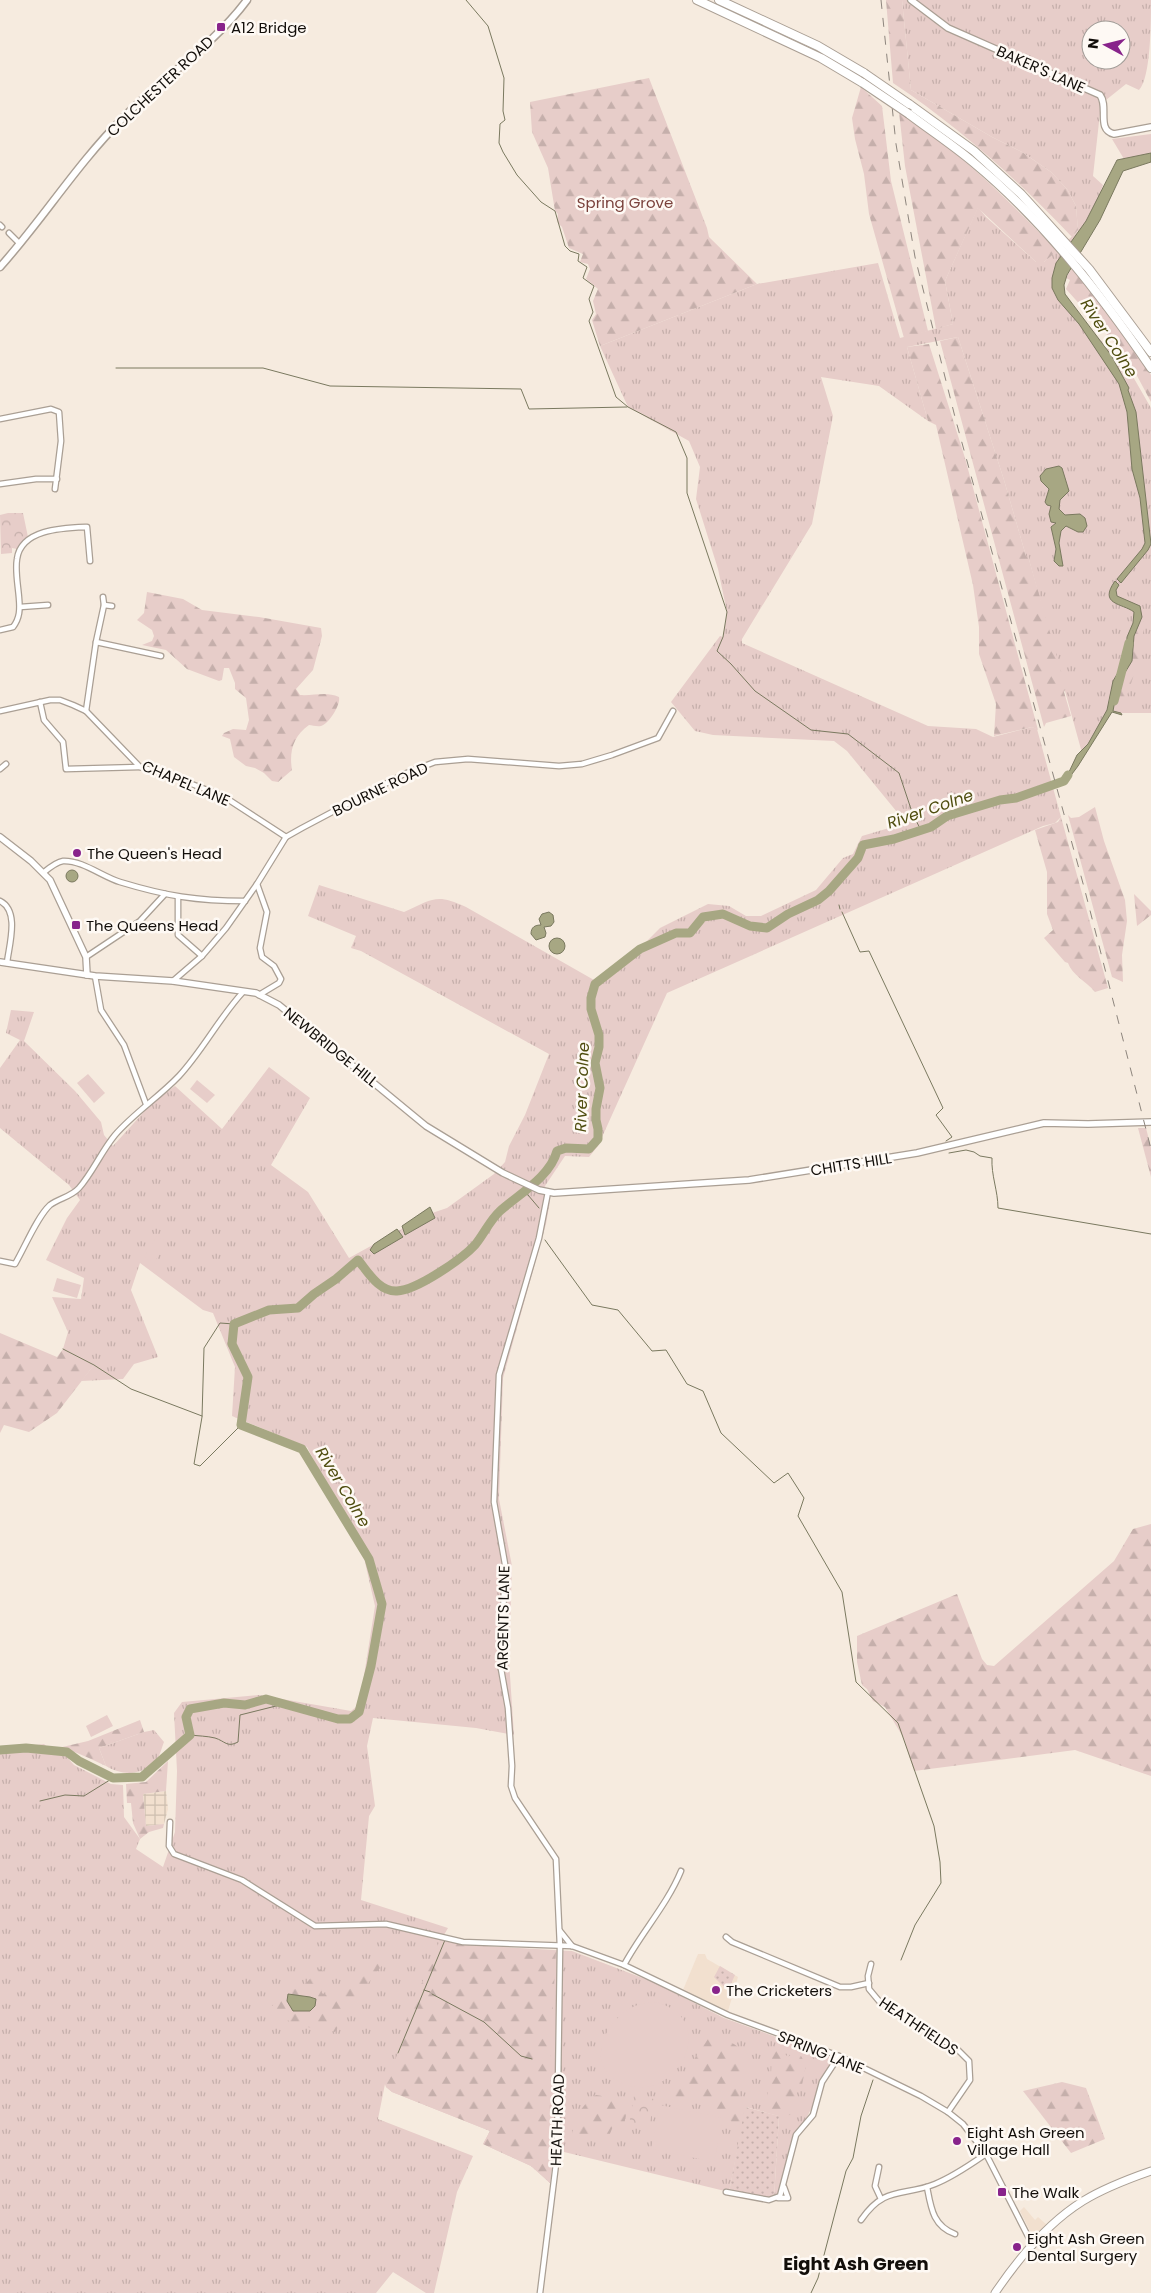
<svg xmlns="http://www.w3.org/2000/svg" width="1151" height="2293" font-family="Poppins,sans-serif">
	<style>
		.built { fill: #f2e0cf }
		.industrial { fill: url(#industrial-grid) }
		.grass { fill: url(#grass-tufts); fill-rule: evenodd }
		.forest { fill: url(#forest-firs) }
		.park { fill: url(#park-crowns) }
		.garden { fill: url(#garden-dots) }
		.pitch { fill: #e7cdc9 }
		.water { fill: #a7a783; stroke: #7a795f }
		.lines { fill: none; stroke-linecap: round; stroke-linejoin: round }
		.stream { stroke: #7a795f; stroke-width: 1 }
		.river { stroke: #a7a783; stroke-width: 9 }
		.minor-casing { stroke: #aa9f94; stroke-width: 7 }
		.tertiary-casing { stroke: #aa9f94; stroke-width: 8 }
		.secondary-casing { stroke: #aa9f94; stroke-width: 9 }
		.primary-casing { stroke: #aa9f94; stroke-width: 9 }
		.trunk-casing { stroke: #aa9f94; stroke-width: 10 }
		.minor { stroke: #fff; stroke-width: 4.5 }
		.tertiary { stroke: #fff; stroke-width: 5.5 }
		.secondary { stroke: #fff; stroke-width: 6 }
		.primary { stroke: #fff; stroke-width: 7 }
		.trunk { stroke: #fff; stroke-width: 8 }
		.rail { stroke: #8d857d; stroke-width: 1; stroke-dasharray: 9 9; stroke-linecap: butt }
		.trunk-bridge-casing { stroke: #aa9f94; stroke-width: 10; stroke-linecap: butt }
		.trunk-bridge { stroke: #fff; stroke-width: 8 }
		.poi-dot { fill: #88238b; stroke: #fef9f4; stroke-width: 2 }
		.labels { text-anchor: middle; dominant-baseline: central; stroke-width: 5; stroke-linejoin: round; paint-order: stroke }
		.poi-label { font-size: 15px; fill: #120e0a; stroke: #fef9f4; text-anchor: start }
		.street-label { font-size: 15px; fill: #120e0a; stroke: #fef9f4 }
		.park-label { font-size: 15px; fill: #7a413b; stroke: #fef9f4 }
		.water-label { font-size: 16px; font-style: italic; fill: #4f4d0f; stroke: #fef9f4 }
		.quarter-label { font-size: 18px; font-weight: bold; fill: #120e0a; stroke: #fef9f4 }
	</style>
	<defs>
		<pattern id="industrial-grid" width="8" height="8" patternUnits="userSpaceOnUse" patternTransform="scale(1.25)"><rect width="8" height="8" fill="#f2e0cf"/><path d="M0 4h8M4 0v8" fill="none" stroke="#cebfb0"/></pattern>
		<pattern id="grass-tufts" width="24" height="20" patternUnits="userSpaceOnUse" patternTransform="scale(1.25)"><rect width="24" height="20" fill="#e7cdc9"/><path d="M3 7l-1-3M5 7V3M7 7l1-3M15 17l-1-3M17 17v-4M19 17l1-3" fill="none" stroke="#c5afab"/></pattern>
		<pattern id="forest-firs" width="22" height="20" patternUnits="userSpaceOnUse" patternTransform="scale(1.25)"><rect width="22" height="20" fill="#e7cdc9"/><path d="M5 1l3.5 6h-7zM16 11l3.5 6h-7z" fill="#c5afab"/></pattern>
		<pattern id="park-crowns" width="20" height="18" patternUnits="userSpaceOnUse" patternTransform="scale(1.25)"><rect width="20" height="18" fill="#e7cdc9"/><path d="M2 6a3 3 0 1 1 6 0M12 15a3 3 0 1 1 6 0" fill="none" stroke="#c5afab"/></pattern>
		<pattern id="garden-dots" width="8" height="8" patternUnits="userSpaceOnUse" patternTransform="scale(1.25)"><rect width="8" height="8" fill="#e7cdc9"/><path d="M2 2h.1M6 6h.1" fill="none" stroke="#c5afab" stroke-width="1.8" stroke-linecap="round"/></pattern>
	</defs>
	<rect width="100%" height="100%" fill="#f6ebdf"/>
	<g class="built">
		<path d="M698,1954H705L707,1959L738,1977L728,2011L683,1990Z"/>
		<path d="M1024,2207L1035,2220L1038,2217L1047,2225L1037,2236L1032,2235L1020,2211Z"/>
	</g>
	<path class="industrial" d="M166,1791L168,1809L164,1824L146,1826L143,1794Z"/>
	<g class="grass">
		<path d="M902,0H1151C1151,21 1151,78 1139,90L1126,84L1101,104L1093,176L1103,185L1087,229L1053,287L1132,375L1151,408V713H1121L1113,711L1082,753L1028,556H1026L1004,480L958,337L907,347L928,421L879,386L821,377L833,416L812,524L742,639V643L928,726L976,729L993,737L1032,727L1037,729L1061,817L1055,823L1043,826L667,993L598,1146L589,1157L565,1156L545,1186L550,1201L546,1224L503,1378L499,1499L512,1566L509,1661L514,1735L476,1728L373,1718L367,1746L375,1806L369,1816L361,1900L448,1928L441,1940L466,1945L572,1951L653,1982L724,2018L831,2057L832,2061L819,2083L815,2102L803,2124L794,2134L779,2192L774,2198L779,2116L746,2107L729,2192L560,2151L553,2156L550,2183L531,2166L483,2144L490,2131L392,2092L386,2087L385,2084L378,2119L473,2156L457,2192L434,2293H426L393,2272L376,2293H0V1749L44,1744L53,1752L66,1756L74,1765L111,1784L123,1785L124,1817L140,1839L136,1849L163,1867L175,1832L177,1771L174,1713L182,1702L259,1695L351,1711L356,1707L363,1682L375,1606L364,1558L307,1447L232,1416L235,1367L213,1313L203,1310L140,1263L131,1290L158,1357L134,1364L123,1379L81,1381L94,1365L63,1349L68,1332L52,1297L81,1299L84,1278L46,1260L67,1218L80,1200L69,1185L0,1128V1068L20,1040L6,1033L11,1010L34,1012L24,1041L75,1091L101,1122L104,1135L113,1146L152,1103L175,1086L222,1129L269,1067L310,1098L271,1165L308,1192L349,1258L429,1214L447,1208L494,1174L505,1162L509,1146L525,1115L549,1054L361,951L351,948L356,936L308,916L319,885L404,912C433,899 436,893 466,907L594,980L645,943L660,928L708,904L729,906L746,916H761L816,890L843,858L853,854L862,836L906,823L847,751L834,741L713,735L695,731L671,702L720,636L723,637L727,612L718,569L696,499L700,467L689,441L628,407L600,346L757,284L878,263L900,338L953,324L945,281L978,207L986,217L1036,262H1044L1078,231L1076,206L1067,189L1051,172L1022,152L992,137L911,90ZM1091,30H1121V60H1091Z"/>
		<path d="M1151,134V153L1124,159L1112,139Z"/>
		<path d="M154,1730L164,1742C162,1747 160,1756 156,1760C143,1776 122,1776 106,1766L99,1748L144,1732Z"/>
	</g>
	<g class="forest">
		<path d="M886,0H902L911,90L992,137L1022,152L1051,172L1067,189L1076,206L1078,230L1072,237C1018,180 959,127 893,83Z"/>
		<path d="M649,78L707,228L709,237L757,284L600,346L592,320L596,314L593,301L598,289L586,279L590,269L588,264L580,262L583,254L569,248L562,227L557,222L558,214L555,211L548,168L532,132L530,102Z"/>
		<path d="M861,87L882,106L891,181L928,331L904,338L869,214L864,174L855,139L852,118Z"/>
		<path d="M899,112C958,149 1008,200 1057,251L1044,262H1036L978,208L945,281L953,324L936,329L905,166Z"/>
		<path d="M1072,268L1134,347L1151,375V402L1127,357L1066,289L1070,280L1066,278Z"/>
		<path d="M958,337L1004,480L1026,556H1028L1066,688L1064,692L1071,716L1046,723L1044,727L940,341Z"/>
		<path d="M929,344L965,458L1038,730L1032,727L994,736L996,704L979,654V627L973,585L936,425L928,421L907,347Z"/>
		<path d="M147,592L183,599L202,610L259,617L321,628L322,636L313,670L296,689L300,695C314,696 326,691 339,697C341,705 328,725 321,726C317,727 312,725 309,725C293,736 289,752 292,770L278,782L272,781L264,773L255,768L246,766L234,757L230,739L222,736L224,733L233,729L246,730L249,720L246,698L235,689V683L229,668H224L222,680L219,681L187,669L166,650L142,645L152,641L154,636L152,630L137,620L144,613Z"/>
		<path d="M1142,617L1144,624L1141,654L1121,713L1113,711L1118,684L1132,661L1134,636Z"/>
		<path d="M1095,807L1104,841L1125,900L1127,921L1122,955L1123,982L1112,977L1068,815L1071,818L1079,817Z"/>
		<path d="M1061,817L1108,988L1095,992C1086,981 1072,975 1068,963L1065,962L1044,938L1053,930L1047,914V872L1035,830L1058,822Z"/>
		<path d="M1134,894L1151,911V915L1137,926Z"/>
		<path d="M1138,1128H1146L1151,1148V1177Z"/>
		<path d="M0,1333L57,1357L63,1349L94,1365L57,1413L29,1432L4,1425L0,1433Z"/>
		<path d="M1151,1524V1776L1075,1750L914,1771L903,1737L885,1707L873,1701L867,1689L862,1685L857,1662V1636L957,1594L982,1659L987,1665L994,1666L1114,1561L1133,1529Z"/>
		<path d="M140,1720L144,1732L99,1748L106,1766C90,1759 75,1750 58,1748L88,1741Z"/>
		<path d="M168,1761L166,1791L143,1794L146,1826L164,1824L163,1828L149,1832L140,1839L133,1823L131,1803H127L126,1784L146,1782Z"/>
		<path d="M440,1940L466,1945L556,1951L551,2041L549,2154L553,2156L550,2183L531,2166L483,2144L490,2131L392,2092L386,2087L385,2082L403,2042L399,2037Z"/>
		<path d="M371,1959L383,1964L356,1999L335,2032L320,2028L314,2029L271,2015L268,2009L277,2002L282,1990L301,1988L320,1969L323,1971L321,1993L338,1998L344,1996Z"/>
		<path d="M710,2036C737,2044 741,2042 747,2071C732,2094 746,2103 742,2127H735L725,2113L707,2105L686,2098L667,2101L658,2099L677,2085Z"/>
		<path d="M779,2048L788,2057L793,2053L801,2056L806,2065L802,2085L796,2092L794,2106L790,2115L779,2116L764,2112L771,2075L772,2052Z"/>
		<path d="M1062,2082L1086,2088L1105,2139L1071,2153L1023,2091Z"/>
		<path d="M596,2095L621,2099L627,2112L624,2123L614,2124L609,2136L592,2139H572C572,2121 581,2105 596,2095Z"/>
	</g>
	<g class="park">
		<path d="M8,513H23L28,537L17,549L12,548V553L1,554L0,515Z"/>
		<path d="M634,2096L654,2099L649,2128L629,2125Z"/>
	</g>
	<g class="garden">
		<path d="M720,1966L735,1975L729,1988L723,1986L714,1977Z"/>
		<path d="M745,2107L779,2116L774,2198L729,2192Z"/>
	</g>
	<g class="pitch">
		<path d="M88,1074L105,1093L94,1103L77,1083Z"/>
		<path d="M197,1080L215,1095L207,1103L190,1089Z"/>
		<path d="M157,1236L167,1242L154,1263L144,1257Z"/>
		<path d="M57,1278L81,1285L77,1298L53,1291Z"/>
		<path d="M107,1715L113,1726L91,1737L86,1726Z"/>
		<path d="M655,2002C726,2019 671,2114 616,2080C585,2061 607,2019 633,2007C640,2003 648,2003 655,2002Z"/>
		<path d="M660,2105L723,2118L714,2162L651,2149Z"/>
	</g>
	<g class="water">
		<path d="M1151,153V162L1123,171L1100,220L1067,275L1064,285L1065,294L1111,355L1129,388L1128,390L1136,412L1151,544L1148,550L1121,583L1117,579L1142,549L1145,543L1140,498L1132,469L1127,412L1119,384L1079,324L1058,300L1052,288V278L1056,263L1086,221L1117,160Z"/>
		<path d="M1059,466L1062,468L1069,491L1060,500L1059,509L1065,515L1080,514L1085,518L1087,526L1083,532H1078L1066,526L1061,531L1059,543L1063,566H1059L1054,561L1056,549L1051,527L1056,523L1051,522L1049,514L1051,506L1047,505L1045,502L1049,489L1041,481L1040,476L1046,469Z"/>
		<path d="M1115,581L1119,585L1116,590L1117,596L1140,606L1142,617L1134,636L1132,661L1118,684L1113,711L1121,713L1122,715L1112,712L1078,766L1066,782L1060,786L1058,781L1069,772L1077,755L1088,744L1107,710L1113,681L1126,659L1127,637L1133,623L1134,612C1122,603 1098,605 1115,581Z"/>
		<circle cx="72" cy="876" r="6"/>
		<path d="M549,912L553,915L554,922L551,926L544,927L546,933L545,937L536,940L531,934C531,927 535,925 541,925L539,919L542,914Z"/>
		<circle cx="557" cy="946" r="8"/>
		<path d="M430,1207L435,1218L405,1235L402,1226Z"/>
		<path d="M397,1229L403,1237L374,1254L370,1250L374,1244Z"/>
		<path d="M288,1994L310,1997L316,1999L315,2006L310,2011H293L287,2001Z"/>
	</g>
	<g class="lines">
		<g class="stream">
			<path d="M466,0L488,26L504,78L503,111L505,120L500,124L499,143L503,152L517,175L541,202L555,211L565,246L570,251L579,254L578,261L587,267L583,278L594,286L589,299L593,312L589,321L616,397L628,407L676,432L687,458V493L727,612L723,637L717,651L731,664L755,691L811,730L848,734L899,773L913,815L921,830"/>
			<path d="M116,368H263L330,386L521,389L529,409L627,407"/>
			<path d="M839,905L840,909"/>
			<path d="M842,912L860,952L869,951L943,1108L936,1115L952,1137L946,1141"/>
			<path d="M949,1153L966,1150L974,1152L980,1156L992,1158C991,1175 998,1191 998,1208L1151,1234"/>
			<path d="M523,1192L528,1195L539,1208"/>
			<path d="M545,1240L592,1305L618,1310L652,1351L666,1350L687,1384L703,1391L721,1433L774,1483L788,1473L804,1498L798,1516L842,1592L856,1682L898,1723L934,1826L940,1862L941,1883L915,1925L901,1960"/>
			<path d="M234,1324L220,1323L204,1348L202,1417L194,1464L200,1466L241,1425"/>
			<path d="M63,1349L94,1365L131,1389L202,1416"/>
			<path d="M190,1735C198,1736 207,1736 215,1738C225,1741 227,1748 238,1742L240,1715L284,1704"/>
			<path d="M40,1801L65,1795L84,1796L113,1778"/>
			<path d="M424,1990L430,1992"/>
			<path d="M432,1994L484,2022L521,2056L532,2059"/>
			<path d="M398,2053L445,1940"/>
			<path d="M811,2293L818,2278L846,2171L853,2158L861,2116L873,2080"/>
		</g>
		<g class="river">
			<path d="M1114,701L1129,643"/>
			<path d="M0,1750L26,1748L67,1752L79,1761L113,1778L142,1777L190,1735L186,1717L190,1709L224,1703L245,1705L266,1699L338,1719H350L359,1712L371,1666L382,1604L369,1559L302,1449L241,1425L248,1377L232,1344L234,1324L269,1310L298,1308L314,1294L336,1279L358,1260C368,1272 379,1292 397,1291C417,1290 462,1259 475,1245C484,1234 490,1220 500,1211C519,1194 550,1177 557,1151L566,1148L589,1149L598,1139V1129L596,1120V1109L600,1088L595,1063L599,1047V1035L591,1009V998L595,984L640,949L676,933H690L703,917L723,914L750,926L767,928L788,914L818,900L829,891L858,858L863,845L894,839L931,827L947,816L1000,800L1016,798L1064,781L1068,775"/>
		</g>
		<defs>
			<g id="minor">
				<path d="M0,225L2,227"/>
				<path d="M9,233L20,244"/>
				<path d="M0,419L51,409L59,412L61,441L55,489"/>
				<path d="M0,484L36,479H57"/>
				<path d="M104,605L112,606"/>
				<path d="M20,607L48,605"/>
				<path d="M0,630L13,627C20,618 20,609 19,598C18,585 15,571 17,559C21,529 63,528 87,527L90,561"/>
				<path d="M96,642L161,656"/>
				<path d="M40,702L44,720L63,742L66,769L140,767"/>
				<path d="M0,711L50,700H60L73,705L86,711L140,767L168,775L223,796L286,837"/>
				<path d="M86,711L96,642L104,605L103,597"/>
				<path d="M0,769L6,764"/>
				<path d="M43,873C49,868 56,862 63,861C82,860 103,877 120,882C166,896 197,901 245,901"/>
				<path d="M257,884L267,912L260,948L262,957L274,966L281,979L279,983L259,995"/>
				<path d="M178,897V935L202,956"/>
				<path d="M0,901C20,911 9,945 7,963"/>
				<path d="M86,957L140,921L165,894"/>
				<path d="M95,976L101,1010L124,1045L146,1104"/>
				<path d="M173,981L202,956L226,928L257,884L286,837L302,828L404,774L435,762L468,759L559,766L582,764L612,755L658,738L673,711"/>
				<path d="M0,1261L15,1264C25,1247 37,1217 50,1205C59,1198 71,1197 79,1188C93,1172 101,1152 115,1135C134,1113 159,1097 179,1076C203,1050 219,1018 243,992"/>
				<path d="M170,1822L169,1846L174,1854L242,1880L315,1926L386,1924L463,1942L572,1946L624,1965L728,2015L839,2056L921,2096L948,2112L963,2124L986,2154L1033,2246"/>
				<path d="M560,1931L572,1946"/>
				<path d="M726,1937L732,1942L840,1987H851L869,1983"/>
				<path d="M871,1964L868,1976L869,1989L879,2001L956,2048L969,2061L970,2080L948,2112"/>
				<path d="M624,1965C641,1933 667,1905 681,1871"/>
				<path d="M879,2167L875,2186L881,2199"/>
				<path d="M927,2187C931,2208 933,2226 955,2234"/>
				<path d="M726,2192L769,2200L780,2196L796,2135L813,2115L822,2082L839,2056"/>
				<path d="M778,2198H788L784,2187"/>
				<path d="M861,2220C885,2185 903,2197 935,2184C953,2177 970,2165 986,2154"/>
				<path d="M540,2293L557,2156L560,1947L556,1859L515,1798L511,1786L512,1766L508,1708L501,1669L505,1564L494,1502L499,1375L539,1238L548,1192"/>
			</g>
			<g id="tertiary">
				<path d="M911,0L948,28L1100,95C1109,107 1096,130 1114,134L1151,127"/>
				<path d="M0,837L31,861L50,880L86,957L87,975"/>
				<path d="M0,962L95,976L173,981L256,993L279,1005L426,1126L503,1173L539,1190L554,1193L749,1180L917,1153L1044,1123L1088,1124L1151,1122"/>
			</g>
			<path id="secondary" d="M0,267C43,219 77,164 123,118C163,77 213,46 247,0"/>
			<path id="primary" d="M995,2293C1018,2259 1049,2222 1083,2201C1104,2188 1128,2179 1151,2171"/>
			<g id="trunk">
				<path d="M697,0L821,58L863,83"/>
				<path d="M719,0L818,46L864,73"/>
				<path d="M909,104L974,151L1021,194L1089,269L1151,352"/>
				<path d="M909,114C930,130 953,145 973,162C1043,220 1100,293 1151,368"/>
			</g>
		</defs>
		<use href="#minor" class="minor-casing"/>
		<use href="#tertiary" class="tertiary-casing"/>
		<use href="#secondary" class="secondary-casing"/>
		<use href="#primary" class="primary-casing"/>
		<use href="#trunk" class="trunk-casing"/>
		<use href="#minor" class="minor"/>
		<use href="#tertiary" class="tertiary"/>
		<use href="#secondary" class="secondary"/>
		<use href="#primary" class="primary"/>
		<use href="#trunk" class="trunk"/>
		<path class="rail" d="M881,0L896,144L915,257L956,421L1084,887L1151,1149"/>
		<defs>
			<g id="trunk-bridge">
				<path d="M864,73L909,104"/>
				<path d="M863,83L909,114"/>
			</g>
		</defs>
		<use href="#trunk-bridge" class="trunk-bridge-casing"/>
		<use href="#trunk-bridge" class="trunk-bridge"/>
	</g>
	<g class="poi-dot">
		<rect x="216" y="22" width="10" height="10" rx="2.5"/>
		<circle cx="77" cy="853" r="5"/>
		<rect x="71" y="920" width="10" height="10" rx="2.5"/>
		<circle cx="716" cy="1990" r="5"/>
		<circle cx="957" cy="2141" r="5"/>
		<rect x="997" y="2187" width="10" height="10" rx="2.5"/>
		<circle cx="1017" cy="2247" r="5"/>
	</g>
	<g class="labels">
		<g class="poi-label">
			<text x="231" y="27">A12 Bridge</text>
			<text x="87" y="853">The Queen's Head</text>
			<text x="86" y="925">The Queens Head</text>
			<text x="726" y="1990">The Cricketers</text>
			<text x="967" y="2132">Eight Ash Green<tspan x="967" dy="17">Village Hall</tspan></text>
			<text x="1012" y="2192">The Walk</text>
			<text x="1027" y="2238">Eight Ash Green<tspan x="1027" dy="17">Dental Surgery</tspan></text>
		</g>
		<g class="street-label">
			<text transform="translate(1041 69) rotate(24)">BAKER'S LANE</text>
			<text transform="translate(160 86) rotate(-43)">COLCHESTER ROAD</text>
			<text transform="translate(186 783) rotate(23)">CHAPEL LANE</text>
			<text transform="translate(380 789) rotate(-26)">BOURNE ROAD</text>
			<text transform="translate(331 1047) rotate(39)">NEWBRIDGE HILL</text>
			<text transform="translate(851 1164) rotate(-9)">CHITTS HILL</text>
			<text transform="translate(503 1618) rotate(-89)">ARGENTS LANE</text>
			<text transform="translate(919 2026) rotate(34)">HEATHFIELDS</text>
			<text transform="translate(821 2052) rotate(22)">SPRING LANE</text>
			<text transform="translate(557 2120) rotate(-88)">HEATH ROAD</text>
		</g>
		<g class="park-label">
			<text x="625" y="202">Spring Grove</text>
		</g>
		<g class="water-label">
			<text transform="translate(1109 338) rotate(57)">River Colne</text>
			<text transform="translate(930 809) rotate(-19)">River Colne</text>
			<text transform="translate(582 1087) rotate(-88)">River Colne</text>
			<text transform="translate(343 1487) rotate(59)">River Colne</text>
		</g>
		<g class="quarter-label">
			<text x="856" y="2263">Eight Ash Green</text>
		</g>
	</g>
	<g transform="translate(1106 45) rotate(277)"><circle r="24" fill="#fef9f4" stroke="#a09b96"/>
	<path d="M0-4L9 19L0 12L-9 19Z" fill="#88238b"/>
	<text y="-8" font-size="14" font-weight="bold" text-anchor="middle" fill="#120e0a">N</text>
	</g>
</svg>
